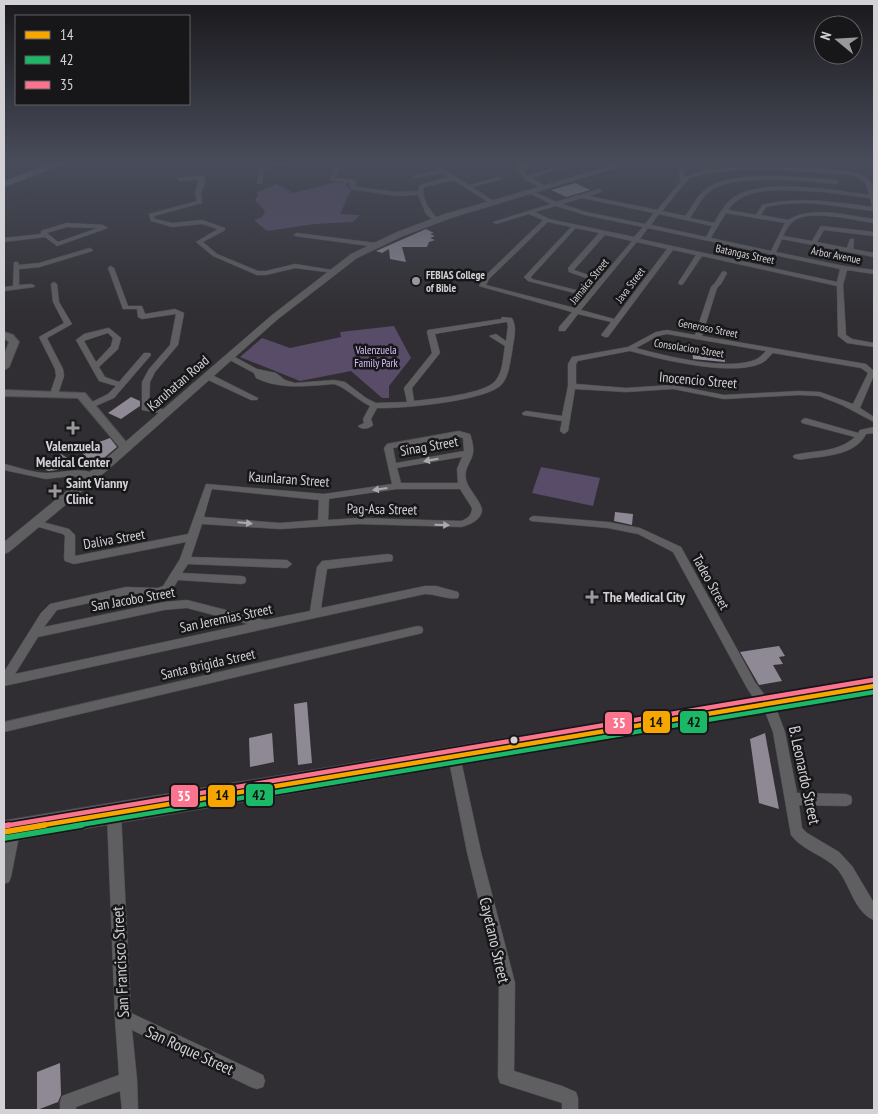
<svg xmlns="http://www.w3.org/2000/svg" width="878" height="1114" font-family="'PT Sans Narrow',sans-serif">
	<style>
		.green { fill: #584c68 }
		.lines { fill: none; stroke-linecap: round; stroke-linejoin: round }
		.stream { stroke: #27153a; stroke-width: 1 }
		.building { fill: #8e8994 }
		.minor-casing { stroke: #4d4b4e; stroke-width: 1 }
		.tertiary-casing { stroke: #4d4b4e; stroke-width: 2 }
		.secondary-casing { stroke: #4d4b4e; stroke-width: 1 }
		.trunk-casing { stroke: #4d4b4e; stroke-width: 2 }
		.motorway-casing { stroke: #4d4b4e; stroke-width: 1 }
		.minor { fill: #5f5e60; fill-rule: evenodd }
		.tertiary { fill: #5f5e60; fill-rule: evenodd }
		.secondary { fill: #5f5e60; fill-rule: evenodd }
		.trunk { fill: #6c6772; fill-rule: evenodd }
		.motorway { fill: #6f6a76; fill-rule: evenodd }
		.bus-1-far1-casing { stroke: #171619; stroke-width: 8 }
		.bus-1-casing { stroke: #171619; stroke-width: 9 }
		.bus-2-far1-casing { stroke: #171619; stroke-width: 8 }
		.bus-2-casing { stroke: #171619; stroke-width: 9 }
		.bus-3-far1-casing { stroke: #171619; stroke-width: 8 }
		.bus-3-casing { stroke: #171619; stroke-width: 9 }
		.bus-1-far1 { stroke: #f7a600; stroke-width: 4.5 }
		.bus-1 { stroke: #f7a600; stroke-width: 5.5 }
		.bus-2-far1 { stroke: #1ab867; stroke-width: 4.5 }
		.bus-2 { stroke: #1ab867; stroke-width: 5.5 }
		.bus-3-far1 { stroke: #fc738d; stroke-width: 4.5 }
		.bus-3 { stroke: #fc738d; stroke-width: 5.5 }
		.oneway { fill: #aaa9ac }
		.poi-dot { fill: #9a989c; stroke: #171619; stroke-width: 2 }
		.bus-dot { fill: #d3d1d5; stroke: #171619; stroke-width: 2 }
		.labels { text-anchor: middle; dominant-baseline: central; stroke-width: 5; stroke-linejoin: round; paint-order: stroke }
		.far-street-label { font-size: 11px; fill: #d3d1d5; stroke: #171619 }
		.far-poi-label { font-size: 11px; font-weight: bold; fill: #d3d1d5; stroke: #171619; text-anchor: start }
		.far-park-label { font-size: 11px; fill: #d8c0fc; stroke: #171619 }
		.street-label { font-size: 14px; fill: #d3d1d5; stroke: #171619 }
		.poi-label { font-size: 14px; font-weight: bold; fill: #d3d1d5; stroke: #171619; text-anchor: start }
		.near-street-label { font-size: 16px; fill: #d3d1d5; stroke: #171619 }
		.line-badge { stroke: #171619; stroke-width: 2 }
		.badge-label { font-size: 14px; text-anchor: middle; font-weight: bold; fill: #fff }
		.pale-badge-label { font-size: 14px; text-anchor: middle; font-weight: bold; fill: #111 }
	</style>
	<rect width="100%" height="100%" fill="#302e32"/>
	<g class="green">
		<path d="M336,182H349L345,185L351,190L340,214L360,215L353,222L314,224L267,231L254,220L262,217L265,211L255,200L258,196L257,192L277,184L293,193Z"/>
		<path d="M394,326L411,358L389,386V398H382L351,371L300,381L240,357L262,338L290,348L341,337L340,332Z"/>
		<path d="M541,467L600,478L593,506L532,493Z"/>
	</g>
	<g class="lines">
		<g class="stream">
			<path d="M60,164L78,165L95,162"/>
			<path d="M4,204L23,195L27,186L29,170L37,165L54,164"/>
		</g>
	</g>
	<g class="building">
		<path d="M575,183L590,190L566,197L551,190Z"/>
		<path d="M426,229L434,233L430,234L435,236L430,238L435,240L429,242L427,247H402L406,262L390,259L389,249L382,253L376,251Z"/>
		<path d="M692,349L724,352L725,362L693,359Z"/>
		<path d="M131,397L140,401V406L121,419L108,413Z"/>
		<path d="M110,438L117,447L92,468L80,449Z"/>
		<path d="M61,454L72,461L57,470L48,471L41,466Z"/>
		<path d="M615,512L633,514L632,525L614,521Z"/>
		<path d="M779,646L785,656L779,657L783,664L773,665L782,681L759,685L740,652Z"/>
		<path d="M307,702L312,763L298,765L294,704Z"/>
		<path d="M272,733L274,762L250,767L249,738Z"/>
		<path d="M765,733L779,809L759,803L750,739Z"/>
		<path d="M60,1063L61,1095L58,1102L37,1110V1072Z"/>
	</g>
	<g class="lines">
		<defs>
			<g id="minor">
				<path d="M288,162L334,163L340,167L335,178L355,180L356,187L397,192L418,191L420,185L449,177L442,173L413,178V176L438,170L427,162H432L469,185L499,177L502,179L472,187L495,202V204L493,205L453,180L424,187C421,199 431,212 439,220L436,222L426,214L418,195L397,196L351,189L350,182L330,180L334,168L330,165L302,164L265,167L264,169L262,183L257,184L259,167L264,164Z"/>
				<path d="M514,162H518L521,166L533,162H539V163L523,169L527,176L574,162H581L531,178L547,187V189L545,190L524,179Z"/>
				<path d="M583,162H592L618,167L615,169Z"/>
				<path d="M692,163C699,163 703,167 710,169C717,170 733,166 741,166C762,165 854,166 867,178C876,186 874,199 874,211C838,207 802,198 766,207L761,215L788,220C812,205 848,216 874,219V223C854,220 818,211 799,218C791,221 787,228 783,236L812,241L820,227L822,226L874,232V236L824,230L817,242L847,248L850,239H854L853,249L874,253V257L782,239L776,252L844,266L874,270V274L847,270L843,285L846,335L852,339L874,343V347L847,343L838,336L837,286L702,256L683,284L681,285L678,283L696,255L673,250L608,337H605L601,335L611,322L578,314L565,331H559V327L572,312L479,286L484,277L543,220L529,214L496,224L493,222L551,204L529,193V191H533L556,202L599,189L601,190V192L589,196L657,210L681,181L678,169ZM690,167H697L705,170L685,177L683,171ZM739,169H774L851,175C863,178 867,183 869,195C835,190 766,178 736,196C726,201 720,213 714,223L690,218C696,209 701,199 709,192C732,172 806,181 836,184L839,182L836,180C804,178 733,169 706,189C697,195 692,208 685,216L662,211L690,177ZM783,190L823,192L870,198L872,207C835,202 799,196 762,205L756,215L728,210C742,191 762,191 783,190ZM582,198L654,213L645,224L586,212L562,204ZM556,206L585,215L643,227L634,237L549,219L535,212ZM726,213L785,223L771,251L711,238ZM659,214L712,226L706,237L651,225ZM548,222L571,227L524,277L528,281L586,296L575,308L486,285L489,279ZM576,228L599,233L568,268L569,272L597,282L588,293L532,279L531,277ZM648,228L840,269L837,282L640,239ZM605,235L632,241L600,279L574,270ZM637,242L667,249L614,319L581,310Z"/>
				<path d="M204,176L205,183L201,193L202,203L154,216L155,219L172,223L202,220L225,228V230L203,242L217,254L258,271H266L295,264L332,270L334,271V273L295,268L266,275H257L213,256L196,242L218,229L202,224L172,227L151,221L149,214L197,201L195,193L199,179L180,181L178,180V178Z"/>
				<path d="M67,223L103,225L108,228L57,246L45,237L4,242V238L41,234V231ZM67,227L98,228L58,242L47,233Z"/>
				<path d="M297,233L376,243L379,245L376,247L295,236L294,235Z"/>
				<path d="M90,248L93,250L92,251L40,267L19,269V285L32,284L35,286L34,287L4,291V287L13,286L14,262H18L19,265L39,263Z"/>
				<path d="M111,266L114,268L128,306H142L145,314L175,309L184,313L178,345L155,372L150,382L149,406L170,411V415L142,410V382L149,369L170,345L176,314L142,319L138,317L137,309H123L108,268Z"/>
				<path d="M724,271L727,273L721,284L717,288L702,336L866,364L874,371V375L860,408L874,417V422L842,405L819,396L799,395L724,399L673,389L626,392L575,389L568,431L564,434L560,431L562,421L523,415L522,413L526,411L562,416L568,386V364L572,357L628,347L656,332L667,330L695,335L711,287L715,283L722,272ZM667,334L766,351C763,354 760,357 757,359C729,372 666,356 636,348L658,336ZM630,351C659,359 739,379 765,361C768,359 770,355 773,353L861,368L868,373L853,404L820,392L799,391L724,395L673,385L626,388L576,384V364L578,361Z"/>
				<path d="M54,282L57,284L59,302L72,324L47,338L63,369L64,376L58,394L54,396L50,394L56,376L55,369L39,337L64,323L53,302L51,284Z"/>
				<path d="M502,317L512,318C518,329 513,341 512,352C510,362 509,377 501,385C486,401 399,409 377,408L371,419L373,425C370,429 361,430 358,426L364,423L363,419L370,406C357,400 347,388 334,384C308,386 280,390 256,378L254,373L226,358L227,356H233L257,369L276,373L285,380L295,383L334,380L345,382L366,398L376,403L407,402L404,388L432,353L427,332L428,330L501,319ZM507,322L508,326L506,341L496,334L489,336L505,346C503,357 503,371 496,380C487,394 431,399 414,401L412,388L440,353L435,334Z"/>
				<path d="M109,328L121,338L118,349L99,367L105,377L119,382L144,353H150L151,355L114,398L91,408H88V404L108,394L116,386L99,381L76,340L84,334ZM108,333L113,338L111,346L96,362L84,341Z"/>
				<path d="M206,375H212L258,398L257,400H251L206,379Z"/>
				<path d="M805,418L858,433L860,430L874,427V433L866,434C857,453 830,456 811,458C804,459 798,461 793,457L794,455C816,450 837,453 855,437L802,423L801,421Z"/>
				<path d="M459,431L470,434C472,439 474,449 473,453C471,464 462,469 467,483C470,490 483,505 482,511C480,521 469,525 461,527L359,524L280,529L202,524L191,557L287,560L292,564L287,568L188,564L182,573L241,576L245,577L246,580L245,583L241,584L178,580L171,592L158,596L126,595L57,610L44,627L164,602L187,600L265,620L310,611L317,567L322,561L388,554L392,555L393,558L392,561L327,569L321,608L425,586H436L458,592L459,595L458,598C448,600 436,594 425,594L4,686V672L41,613L50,604L126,587L158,588L163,586L180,559L186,542L74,564L65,561L64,558L65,536L63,534L32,525L30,523L32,521L35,520L69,529L75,535V556L188,534L206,484L324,494L392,484L384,448L387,444ZM459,437L463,438L464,451L396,463L393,448ZM462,457L457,469L458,483H401L397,468ZM212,489L319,500L318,520L280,523L204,517ZM397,489H460L472,508C472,515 467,519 461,521L359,518L328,520L329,499ZM187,608L248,624L15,674L38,637L164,610Z"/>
				<path d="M4,464C18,467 33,473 47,473C61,473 86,466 98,476L93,479L71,476L46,479L4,470Z"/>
				<path d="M534,516L608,522L640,528L681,547L755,682L767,698L772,699L774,703L785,732L797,793L846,794L851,796L852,800L851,804L846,806L799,805L802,828L807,833L839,852L852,866L874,903V920C855,913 850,885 838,870C825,855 803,851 791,835L773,732L764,709L760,708L747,688L673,552L638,534L608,528L531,521L529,519L531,517Z"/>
				<path d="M418,626L422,627L423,630L422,633L418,634L4,732V722Z"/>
				<path d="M454,750L458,752L460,756L481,852L515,983L514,1071L562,1086L576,1092L578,1098V1110H562V1103L506,1085L500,1083L498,1077L499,983L467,852L448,756L450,752Z"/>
				<path d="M114,808L119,810L121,814L131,1013L263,1075L265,1081L263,1087L257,1089L251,1087L132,1030L137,1080L138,1110H122L120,1091L76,1107V1110H60V1102L62,1096L119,1075L115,1018L107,814L109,810Z"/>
				<path d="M13,825L18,826L20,831L11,877L9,882L4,884V844L8,826Z"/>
			</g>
			<g id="tertiary">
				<path d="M4,332L13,335L19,342L9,367L4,370V356L9,342L4,338Z"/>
				<path d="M4,390L85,393L131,448L130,450H122L78,398L4,396Z"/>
			</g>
			<path id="secondary" d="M625,162H635L451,218L403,236L357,258L278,319L110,468L9,552L4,554V542L102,462L272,315L351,254L397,232L445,214Z"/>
			<path id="trunk" d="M874,678V694L4,842V821Z"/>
			<path id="motorway" d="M56,162H69L4,187V181Z"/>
		</defs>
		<use href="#minor" class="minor-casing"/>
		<use href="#tertiary" class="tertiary-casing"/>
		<use href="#secondary" class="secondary-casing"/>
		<use href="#trunk" class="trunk-casing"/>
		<use href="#motorway" class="motorway-casing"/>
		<use href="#minor" class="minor"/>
		<use href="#tertiary" class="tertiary"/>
		<use href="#secondary" class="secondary"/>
		<use href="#trunk" class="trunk"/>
		<use href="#motorway" class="motorway"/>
		<defs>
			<path id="bus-1-far1" d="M38,826L874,686"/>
			<path id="bus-1" d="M4,832L45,825"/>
			<path id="bus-2-far1" d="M74,826L874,692"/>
			<path id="bus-2" d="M5,838L82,825"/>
			<path id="bus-3-far1" d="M4,826L873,680"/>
			<path id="bus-3" d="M4,826L9,825"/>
		</defs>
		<use href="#bus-1-far1" class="bus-1-far1-casing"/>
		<use href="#bus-1" class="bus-1-casing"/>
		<use href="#bus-2-far1" class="bus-2-far1-casing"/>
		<use href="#bus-2" class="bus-2-casing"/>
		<use href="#bus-3-far1" class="bus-3-far1-casing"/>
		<use href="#bus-3" class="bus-3-casing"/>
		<use href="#bus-1-far1" class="bus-1-far1"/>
		<use href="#bus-1" class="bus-1"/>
		<use href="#bus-2-far1" class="bus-2-far1"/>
		<use href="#bus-2" class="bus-2"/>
		<use href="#bus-3-far1" class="bus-3-far1"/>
		<use href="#bus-3" class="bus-3"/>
	</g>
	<defs><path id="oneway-solid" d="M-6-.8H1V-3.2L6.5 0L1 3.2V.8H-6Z" transform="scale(1.25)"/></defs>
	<g class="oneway">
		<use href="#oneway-solid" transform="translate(431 460) rotate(170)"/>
		<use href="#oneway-solid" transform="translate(380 489) rotate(172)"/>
		<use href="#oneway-solid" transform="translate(245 523) rotate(5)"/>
		<use href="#oneway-solid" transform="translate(442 525) rotate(2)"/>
	</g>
	<linearGradient id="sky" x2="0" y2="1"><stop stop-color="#1a191c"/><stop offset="0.51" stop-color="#484c5a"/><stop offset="1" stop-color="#484c5a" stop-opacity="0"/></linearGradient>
	<rect width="878" height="317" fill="url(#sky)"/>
	<g class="poi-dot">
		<circle cx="416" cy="281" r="5"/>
		<path d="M70.5 420.5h5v5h5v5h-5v5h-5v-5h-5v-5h5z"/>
		<path d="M52.5 483.5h5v5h5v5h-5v5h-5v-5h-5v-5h5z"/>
		<path d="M589.5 589.5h5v5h5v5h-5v5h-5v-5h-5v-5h5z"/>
	</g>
	<circle class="bus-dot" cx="514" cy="740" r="4.5"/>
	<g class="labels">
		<g class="far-street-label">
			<text transform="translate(745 254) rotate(12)">Batangas Street</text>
			<text transform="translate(836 255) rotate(11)">Arbor Avenue</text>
			<text transform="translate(589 281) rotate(-51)">Jamaica Street</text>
			<text transform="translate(630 285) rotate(-53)">Java Street</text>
			<text transform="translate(708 328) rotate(11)">Generoso Street</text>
			<text transform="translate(689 348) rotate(9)">Consolacion Street</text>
		</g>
		<g class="far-poi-label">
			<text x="426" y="275">FEBIAS College<tspan x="426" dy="13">of Bible</tspan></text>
		</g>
		<g class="far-park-label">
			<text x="376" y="350">Valenzuela<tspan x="376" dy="13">Family Park</tspan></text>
		</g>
		<g class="street-label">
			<text transform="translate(698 380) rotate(5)">Inocencio Street</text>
			<text transform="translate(178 383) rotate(-41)">Karuhatan Road</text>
			<text transform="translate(429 446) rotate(-10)">Sinag Street</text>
			<text transform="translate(289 479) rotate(4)">Kaunlaran Street</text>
			<text transform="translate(382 509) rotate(1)">Pag-Asa Street</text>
			<text transform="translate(114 539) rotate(-10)">Daliva Street</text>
			<text transform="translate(711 582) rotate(61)">Tadeo Street</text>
			<text transform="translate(133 599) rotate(-10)">San Jacobo Street</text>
			<text transform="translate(226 618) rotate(-12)">San Jeremias Street</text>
			<text transform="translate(208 664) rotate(-13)">Santa Brigida Street</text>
		</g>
		<g class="poi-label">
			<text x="73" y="446" text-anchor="middle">Valenzuela<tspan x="73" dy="16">Medical Center</tspan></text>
			<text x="66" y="483">Saint Vianny<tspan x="66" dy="16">Clinic</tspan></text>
			<text x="603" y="597">The Medical City</text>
		</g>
		<g class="near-street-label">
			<text transform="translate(805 775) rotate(78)">B. Leonardo Street</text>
			<text transform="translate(495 940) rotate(77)">Cayetano Street</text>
			<text transform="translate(120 962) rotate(-93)">San Francisco Street</text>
			<text transform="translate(190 1050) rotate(25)">San Roque Street</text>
		</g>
	</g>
	<g class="line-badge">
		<rect x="679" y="710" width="29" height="24" rx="5" fill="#1ab867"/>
		<rect x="642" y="710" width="29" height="24" rx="5" fill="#f7a600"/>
		<rect x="604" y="711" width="29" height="24" rx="5" fill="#fc738d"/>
		<rect x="245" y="783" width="29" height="24" rx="5" fill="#1ab867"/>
		<rect x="207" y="784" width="29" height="24" rx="5" fill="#f7a600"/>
		<rect x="170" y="784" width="29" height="24" rx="5" fill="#fc738d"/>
	</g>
	<g class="badge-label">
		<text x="619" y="728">35</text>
		<text x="184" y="801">35</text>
	</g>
	<g class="pale-badge-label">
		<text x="694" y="727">42</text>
		<text x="656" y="727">14</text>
		<text x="259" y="800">42</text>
		<text x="222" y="800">14</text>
	</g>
	<rect width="878" height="1114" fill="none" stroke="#d3d1d5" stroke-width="10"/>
	<rect x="15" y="15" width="175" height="90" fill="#171619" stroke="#626164"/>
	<rect x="25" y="31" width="25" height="8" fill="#f7a600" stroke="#626164"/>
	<text x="60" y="40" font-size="15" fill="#d3d1d5">14</text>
	<rect x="25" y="56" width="25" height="8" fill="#1ab867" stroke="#626164"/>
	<text x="60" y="65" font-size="15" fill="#d3d1d5">42</text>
	<rect x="25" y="81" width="25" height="8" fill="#fc738d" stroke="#626164"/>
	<text x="60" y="90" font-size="15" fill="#d3d1d5">35</text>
	<g transform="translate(838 40) rotate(288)"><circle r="24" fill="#171619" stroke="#626164"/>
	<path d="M0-4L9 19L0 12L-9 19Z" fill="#9a989c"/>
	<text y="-8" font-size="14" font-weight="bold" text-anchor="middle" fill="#d3d1d5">N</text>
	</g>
</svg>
